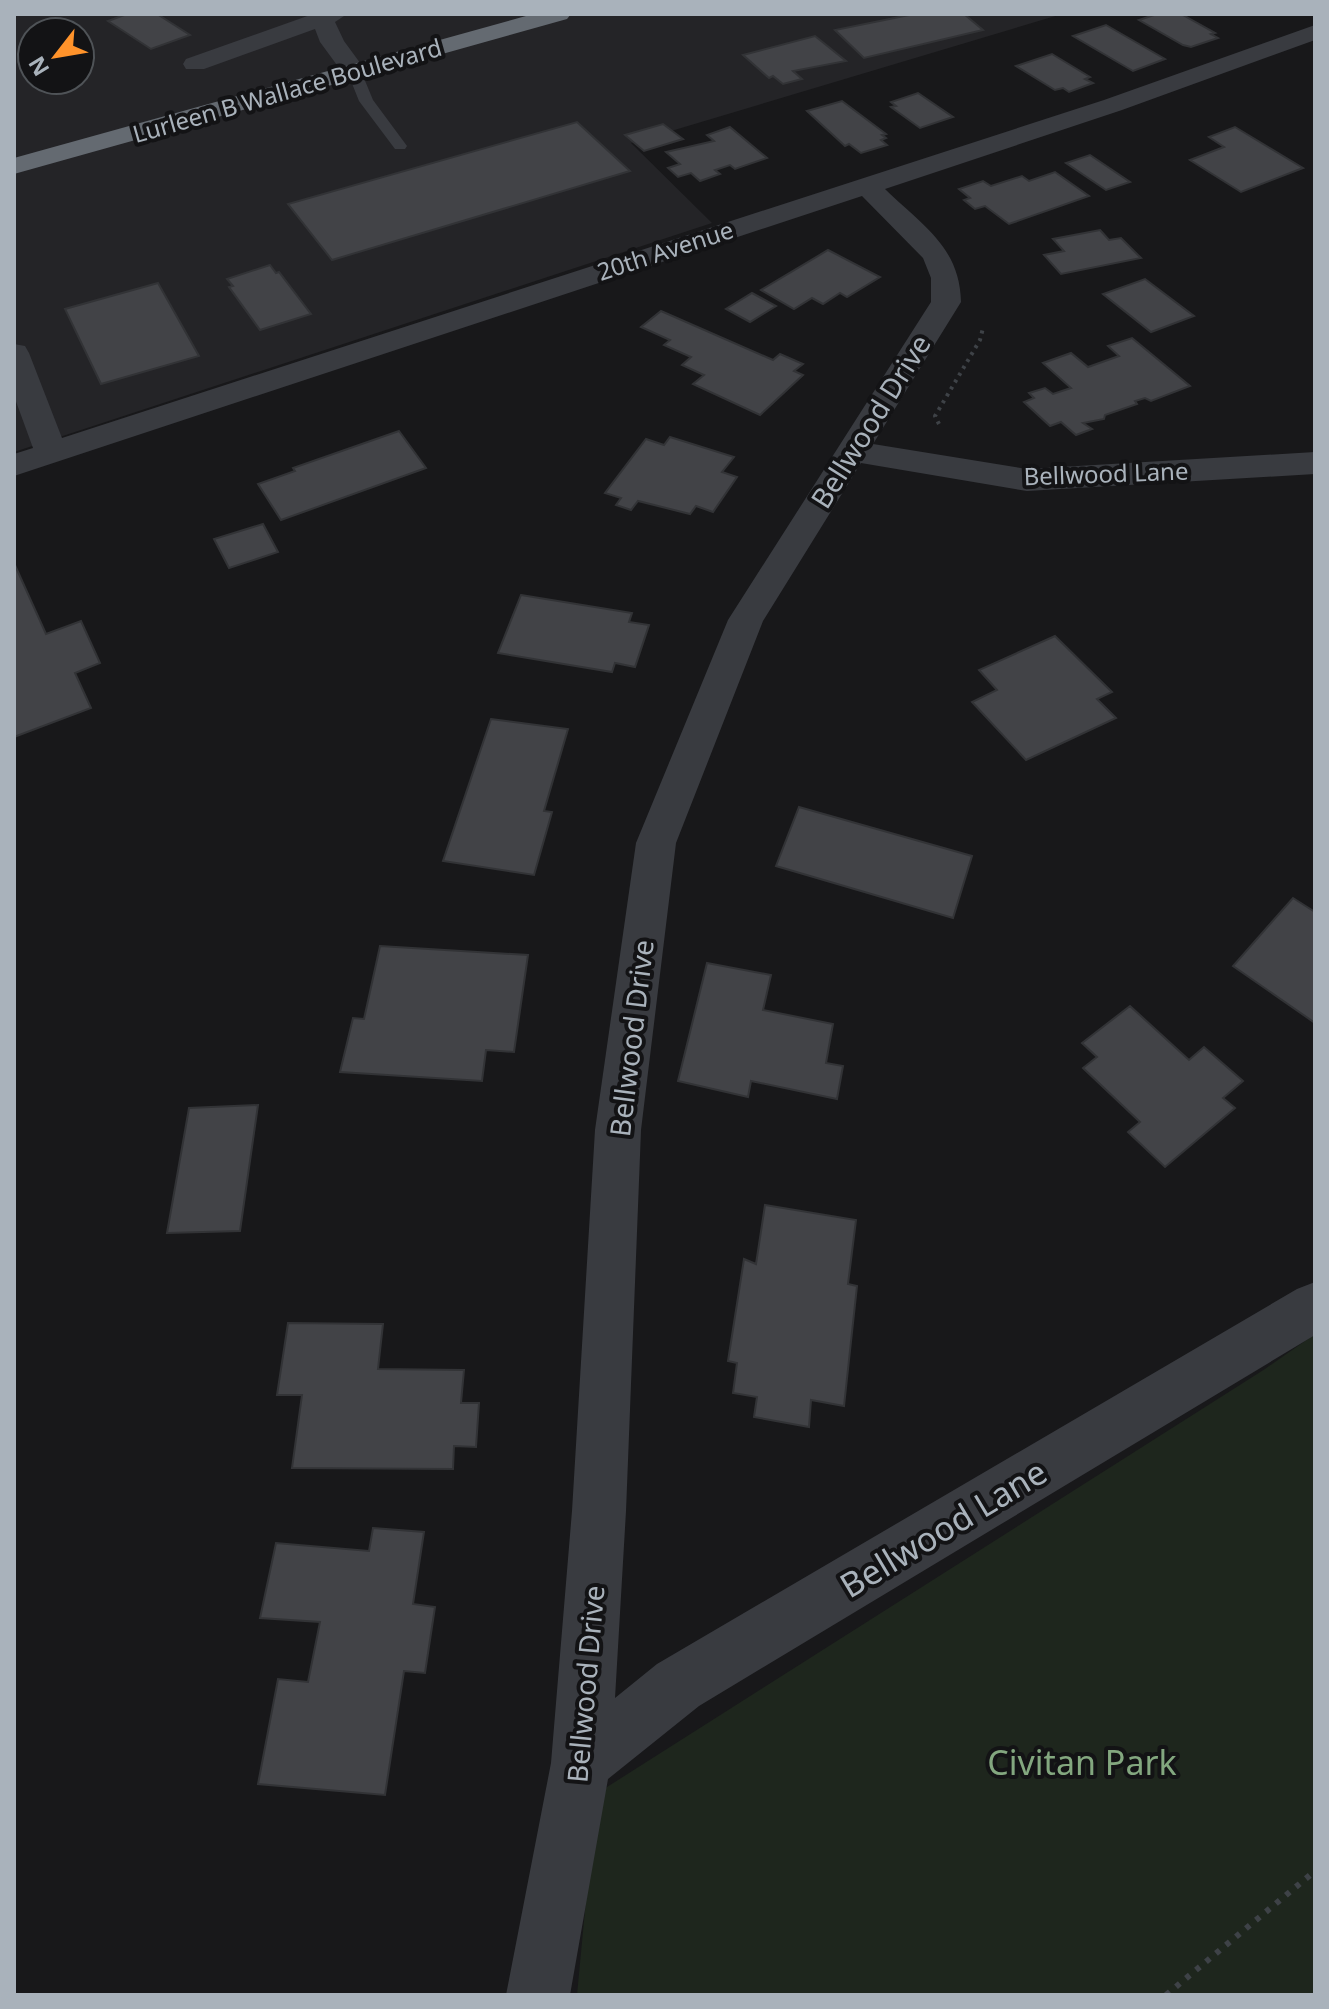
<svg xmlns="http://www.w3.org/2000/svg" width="1329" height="2009" font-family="'Noto Sans',sans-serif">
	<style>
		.built { fill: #242427; fill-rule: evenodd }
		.green { fill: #1e261d }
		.building { fill: #424347; stroke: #323336; stroke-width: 2 }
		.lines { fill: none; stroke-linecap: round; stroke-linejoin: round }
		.path-far1 { stroke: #3e4247; stroke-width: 4; stroke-dasharray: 3 5; stroke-linecap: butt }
		.path { stroke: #3e4247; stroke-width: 6; stroke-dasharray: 5 8; stroke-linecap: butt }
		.lane { fill: #393b40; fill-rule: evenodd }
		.street { fill: #393b40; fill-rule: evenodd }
		.highway { fill: #646a71; fill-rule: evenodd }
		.labels { text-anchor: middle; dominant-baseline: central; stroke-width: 8; stroke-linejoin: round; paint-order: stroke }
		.far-street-label { font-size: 24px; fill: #a9b2bb; stroke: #131315 }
		.street-label { font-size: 28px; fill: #a9b2bb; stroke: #131315 }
		.near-street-label { font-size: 34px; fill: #a9b2bb; stroke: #131315 }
		.near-park-label { font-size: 34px; fill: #83a77f; stroke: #131315 }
	</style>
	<rect width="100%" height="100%" fill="#18181a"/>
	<path class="built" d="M14,14H1062L631,143L712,223L14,452ZM32,32H80V80H32Z"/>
	<path class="green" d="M1315,1334V1995H577L596,1794L1265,1369Z"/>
	<g class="building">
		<path d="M127,14H157L190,35L151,49L108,21Z"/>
		<path d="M914,14H964L983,30L864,58L835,30Z"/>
		<path d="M1157,14H1181L1215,33L1211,34L1218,38L1191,47L1183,45L1139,20Z"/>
		<path d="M1106,25L1165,59L1133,71L1073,36Z"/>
		<path d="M815,36L846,61L793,71L802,79L783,84L773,76L769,78L743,55Z"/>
		<path d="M1052,54L1090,77L1085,79L1093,83L1069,92L1063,88L1055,90L1016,66Z"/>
		<path d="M918,93L953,117L920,128L891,107L896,106L891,102Z"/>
		<path d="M842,101L886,134L882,135L886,138L881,140L887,145L861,153L849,144L845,146L807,111Z"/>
		<path d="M577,122L630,171L332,260L288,204Z"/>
		<path d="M663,124L683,139L644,151L625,135Z"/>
		<path d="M730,127L767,158L735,169L730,165L715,170L720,174L700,181L691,173L678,177L668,168L680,164L666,152L714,141L707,135Z"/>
		<path d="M1235,127L1303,168L1241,192L1190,160L1224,147L1209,137Z"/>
		<path d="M1090,155L1130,182L1106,190L1066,163Z"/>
		<path d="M1055,172L1089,196L1009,224L985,206L975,209L964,200L970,198L959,189L983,181L991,186L1022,176L1029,181Z"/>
		<path d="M1100,230L1109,240L1121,238L1141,258L1061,274L1044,255L1064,251L1053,239Z"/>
		<path d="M828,250L880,277L847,297L840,293L823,304L812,298L794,309L761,290Z"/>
		<path d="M270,265L276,273L279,272L311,314L260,330L229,287L233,286L227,279Z"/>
		<path d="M1145,279L1194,316L1151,332L1103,294Z"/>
		<path d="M158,283L199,356L101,384L65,309Z"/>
		<path d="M752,293L776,306L750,322L726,309Z"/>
		<path d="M661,311L773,360L780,354L803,364L794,371L803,375L760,415L693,384L704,375L682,365L691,357L664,345L670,340L641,327Z"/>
		<path d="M1132,338L1190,386L1151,401L1145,398L1135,401L1137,404L1105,415L1104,419L1083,423L1092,429L1076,435L1061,422L1050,426L1024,402L1034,398L1029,393L1045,388L1053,394L1071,388L1043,363L1071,353L1088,367L1119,356L1108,346Z"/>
		<path d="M399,431L426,468L281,520L258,484L295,471L293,468Z"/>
		<path d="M670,437L734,457L722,472L737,477L713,512L696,506L690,514L638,501L631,510L616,505L621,498L605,493L646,439L664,445Z"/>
		<path d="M263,524L278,552L229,568L214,539Z"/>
		<path d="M14,563L46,634L81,621L100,663L75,673L91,708L14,737Z"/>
		<path d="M521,595L632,613L629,622L649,625L635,667L615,663L612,672L498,653Z"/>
		<path d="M1055,636L1112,692L1097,699L1116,718L1026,760L972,702L997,690L979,670Z"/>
		<path d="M491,719L568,729L544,811L552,812L534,875L443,861Z"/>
		<path d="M799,807L972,856L953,918L776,866Z"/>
		<path d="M1293,898L1315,912V1023L1233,966Z"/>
		<path d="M380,946L528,955L514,1052L486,1050L482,1081L340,1072L353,1018L364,1019Z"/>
		<path d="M707,963L771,975L763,1010L833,1024L826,1063L843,1066L837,1099L751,1081L748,1097L678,1081Z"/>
		<path d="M1130,1006L1189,1060L1204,1047L1243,1081L1223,1098L1235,1108L1165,1167L1128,1132L1140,1122L1083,1068L1097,1057L1082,1043Z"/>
		<path d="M258,1105L240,1231L167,1233L189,1108Z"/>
		<path d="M765,1205L856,1220L848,1284L857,1286L844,1406L811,1400L809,1427L754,1417L757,1397L733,1393L737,1363L728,1361L744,1259L756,1264Z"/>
		<path d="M288,1323L383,1324L378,1369L464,1370L461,1403H479L476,1447L454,1446L453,1469L292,1468L302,1395H277Z"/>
		<path d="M373,1528L424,1532L413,1604L435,1607L425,1673L404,1671L385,1795L258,1784L278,1679L308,1682L320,1622L260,1618L276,1543L369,1551Z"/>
	</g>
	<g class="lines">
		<path class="path-far1" d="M939,424L935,416L980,340L983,328"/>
		<path class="path" d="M1166,1995L1315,1871"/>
		<path class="lane" d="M349,68L361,71L373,100L407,146L405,149H395L359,101L347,71Z"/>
		<g class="street">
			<path d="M313,14H347L335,22L344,41L366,71L363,76H345L320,42L315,29L204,69H186L183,64L186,59Z"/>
			<path d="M1315,25V40L1122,110L885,189C922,225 960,247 961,302L873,444L1027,469L1315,452V474L1027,491L861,463L763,621L676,843L641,1130L626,1511L615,1698L657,1664L1297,1289L1315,1282V1335L699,1706L608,1779L570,1995H506L551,1763L572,1511L595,1130L636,843L728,620L931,302V278L923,258L862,196L14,476V454L33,448L14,396V344L25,346L29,353L62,438L1104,100Z"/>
		</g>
		<path class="highway" d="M533,14H571L567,19L14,174V158Z"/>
	</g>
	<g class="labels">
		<g class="far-street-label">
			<text transform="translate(287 90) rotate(-16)">Lurleen B Wallace Boulevard</text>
			<text transform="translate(665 250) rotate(-18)">20th Avenue</text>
			<text transform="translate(1106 473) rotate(-2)">Bellwood Lane</text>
		</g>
		<g class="street-label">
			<text transform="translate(870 421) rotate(-58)">Bellwood Drive</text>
			<text transform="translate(631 1038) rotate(-83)">Bellwood Drive</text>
			<text transform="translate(585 1684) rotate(-85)">Bellwood Drive</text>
		</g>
		<g class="near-street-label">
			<text transform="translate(943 1528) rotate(-31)">Bellwood Lane</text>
		</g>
		<g class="near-park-label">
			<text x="1082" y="1762">Civitan Park</text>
		</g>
	</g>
	<rect width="1329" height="2009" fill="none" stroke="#a9b2bb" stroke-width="32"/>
	<g transform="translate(56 56) rotate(239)"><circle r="38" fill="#131315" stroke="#4f5357" stroke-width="2"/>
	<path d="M0-6L14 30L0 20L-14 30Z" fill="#ff932b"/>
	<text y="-12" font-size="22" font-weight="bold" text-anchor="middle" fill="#a9b2bb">N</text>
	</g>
</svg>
